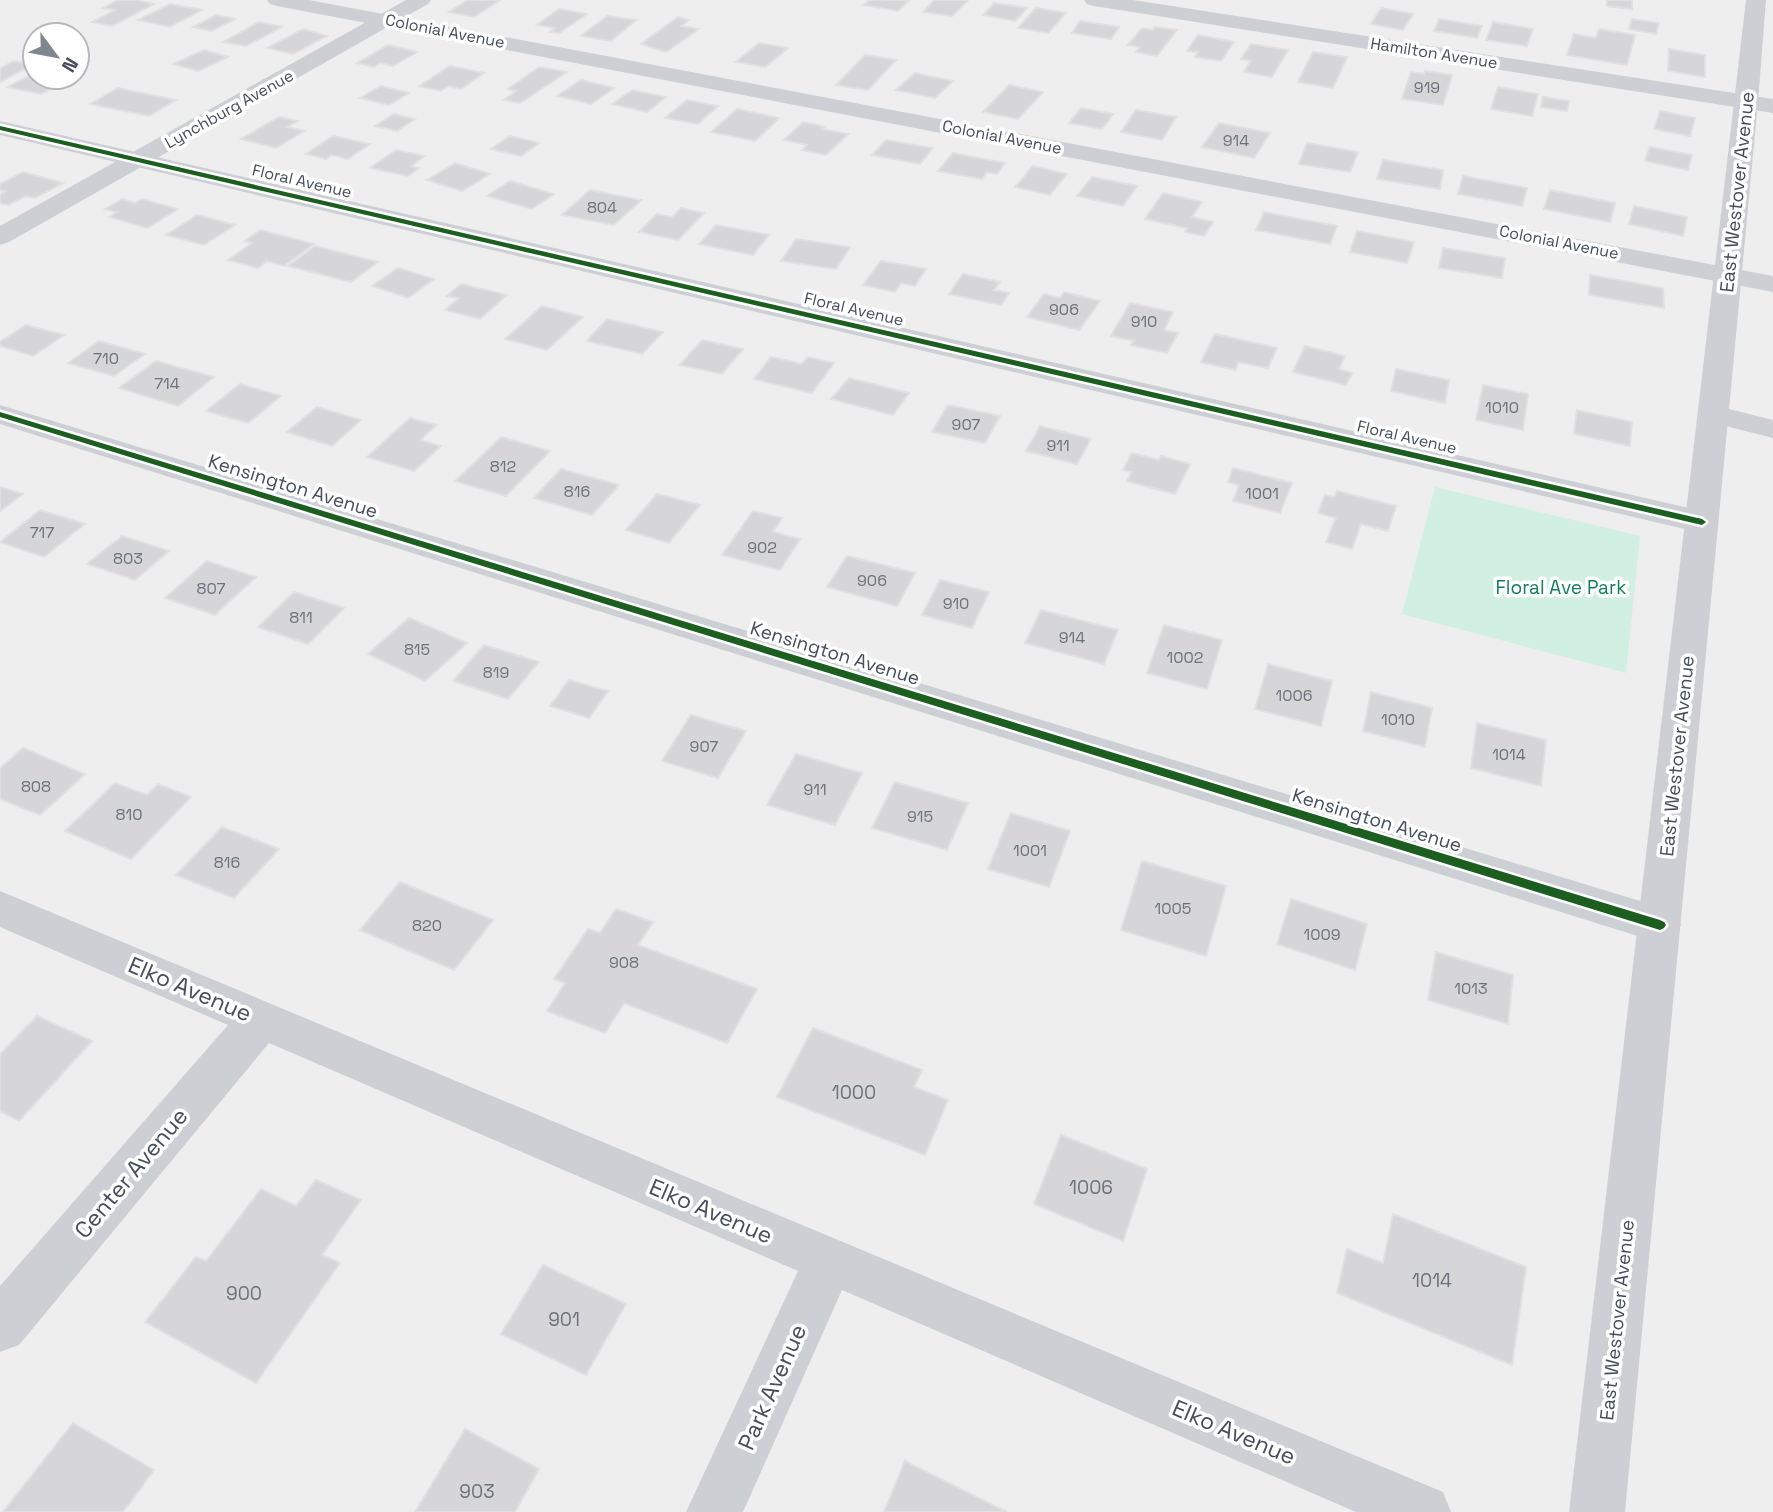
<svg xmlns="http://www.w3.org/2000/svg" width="1773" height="1512" font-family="'Space Grotesk',sans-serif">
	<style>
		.green { fill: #d1f0e1 }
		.building { fill: #d6d6d9; stroke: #e0e0e1; stroke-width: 2 }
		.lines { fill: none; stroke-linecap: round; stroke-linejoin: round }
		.minor { fill: #cccfd3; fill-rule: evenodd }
		.tertiary { fill: #cccfd3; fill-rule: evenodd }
		.secondary { fill: #cdcfd4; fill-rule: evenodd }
		.cycleway-casing { stroke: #fff; stroke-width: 5 }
		.cycleway { fill: #1b5e20; fill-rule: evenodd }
		.labels { text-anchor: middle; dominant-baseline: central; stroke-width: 7; stroke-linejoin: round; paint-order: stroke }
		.far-street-label { font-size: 16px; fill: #454e5c; stroke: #fff }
		.number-label { font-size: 16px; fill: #6b727c }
		.street-label { font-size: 19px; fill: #454e5c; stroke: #fff }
		.park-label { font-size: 19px; fill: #12815a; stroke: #fff }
		.near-number-label { font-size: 19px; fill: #6b727c }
		.near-street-label { font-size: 23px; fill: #454e5c; stroke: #fff }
	</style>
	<rect width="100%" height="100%" fill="#efeeee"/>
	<path class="green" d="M1435,487L1640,536L1626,673L1402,614Z"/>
	<g class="building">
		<path d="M118,0H143L141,1L154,4L112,26L92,22L115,10L103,8Z"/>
		<path d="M468,0H500L474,17L449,12Z"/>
		<path d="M870,0H909L898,11L864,5Z"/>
		<path d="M934,0H968L952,16L923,12Z"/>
		<path d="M1607,0H1632V9L1607,6Z"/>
		<path d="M994,3L1027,8L1015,21L983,15Z"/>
		<path d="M170,4L202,10L170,27L138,20Z"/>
		<path d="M1036,8L1066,13L1048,33L1018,28Z"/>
		<path d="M1381,8L1413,14L1403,30L1371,24Z"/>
		<path d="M559,9L587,14L559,33L550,32L555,28L537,25Z"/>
		<path d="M216,15L235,19L212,31L193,27Z"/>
		<path d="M607,16L636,20L611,41L581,36Z"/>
		<path d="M678,17L689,20L681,26L699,29L666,52L641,44Z"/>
		<path d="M1439,19L1482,26L1477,38L1434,31Z"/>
		<path d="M1632,19L1659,23L1656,34L1629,29Z"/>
		<path d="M1080,21L1119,27L1111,39L1072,33Z"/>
		<path d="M259,22L282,27L246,46L223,42Z"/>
		<path d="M1493,22L1533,29L1527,46L1486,40Z"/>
		<path d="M1155,27L1177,30L1157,56L1136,52L1140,47L1128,45L1142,28L1153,30Z"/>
		<path d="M303,29L327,36L293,54L267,48Z"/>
		<path d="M1599,29L1635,35L1627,65L1567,55L1574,34L1596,38Z"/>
		<path d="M1198,35L1234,42L1221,61L1195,57L1198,52L1187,51Z"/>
		<path d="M759,43L788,48L765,67L736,62Z"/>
		<path d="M1251,44L1288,50L1272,77L1244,72L1251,61L1241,59Z"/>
		<path d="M388,45L417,52L393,66L380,63L374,67L357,63Z"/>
		<path d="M1669,49L1705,55V77L1668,71Z"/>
		<path d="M204,50L228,57L198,71L173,64Z"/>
		<path d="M1313,52L1347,57L1333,88L1298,82Z"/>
		<path d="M865,55L896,60L868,90L836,85Z"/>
		<path d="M14,61L32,65L0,82V68Z"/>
		<path d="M450,66L484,73L461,89L448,86L441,91L419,86Z"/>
		<path d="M539,67L567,72L520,103L504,100L516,91L508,89Z"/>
		<path d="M1425,71L1452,75L1443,105L1402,99L1411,72L1424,74Z"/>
		<path d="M915,73L953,81L935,98L896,90Z"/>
		<path d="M31,75L52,79L71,78L41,94L7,87Z"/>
		<path d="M581,80L614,88L591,104L557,96Z"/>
		<path d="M1009,85L1043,92L1018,119L983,112Z"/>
		<path d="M381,86L409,93L389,105L360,98Z"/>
		<path d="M1498,87L1538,94L1532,116L1491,109Z"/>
		<path d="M118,88L176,100L149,116L90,104Z"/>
		<path d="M632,90L666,97L647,112L612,104Z"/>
		<path d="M1543,97L1569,101L1567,111L1541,107Z"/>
		<path d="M687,100L718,106L698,124L665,118Z"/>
		<path d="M1081,108L1113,114L1102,129L1069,123Z"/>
		<path d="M737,109L779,118L755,141L711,132Z"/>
		<path d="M1136,110L1176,117L1162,140L1121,132Z"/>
		<path d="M1660,111L1695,118L1690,136L1654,129Z"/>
		<path d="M394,114L415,119L397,131L375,126Z"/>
		<path d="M279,117L298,121L287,127L304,131L276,148L241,139Z"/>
		<path d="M803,122L825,127L822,129L848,134L826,155L802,150L807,145L784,140Z"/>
		<path d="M1219,123L1270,133L1254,158L1202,147Z"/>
		<path d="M333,136L370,144L348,159L331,155L326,159L306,154Z"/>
		<path d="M510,136L539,143L521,156L491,149Z"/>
		<path d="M886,140L933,148L920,164L872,155Z"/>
		<path d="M1307,143L1358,152L1350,172L1299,164Z"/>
		<path d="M1650,147L1692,155L1688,170L1645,161Z"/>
		<path d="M396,150L425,156L411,166L419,168L408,176L370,168Z"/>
		<path d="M953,153L1005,163L997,174L987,172L982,179L938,171Z"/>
		<path d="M1383,160L1443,170L1440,189L1377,179Z"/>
		<path d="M455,163L490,174L462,191L427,180Z"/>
		<path d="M1033,166L1067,174L1050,195L1015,187Z"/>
		<path d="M23,172L63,183L35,198L26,196L8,205L0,203V195L6,191L0,190V184Z"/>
		<path d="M1463,176L1527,188L1522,206L1458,194Z"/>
		<path d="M1092,177L1137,186L1123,206L1077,196Z"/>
		<path d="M510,181L554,194L532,209L487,196Z"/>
		<path d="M590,190L641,200L614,225L562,215Z"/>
		<path d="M1550,190L1615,203L1610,222L1544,209Z"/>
		<path d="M1163,193L1202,202L1192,217L1213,222L1204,236L1185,232L1187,228L1145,219Z"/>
		<path d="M122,199L135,203L142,199L178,209L147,228L109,217L117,212L105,209Z"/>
		<path d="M1634,206L1687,217L1683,236L1629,224Z"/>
		<path d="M681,208L704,213L678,240L639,232L657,214L672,217Z"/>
		<path d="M1264,212L1337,226L1330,244L1256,230Z"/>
		<path d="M197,215L235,225L204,245L166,235Z"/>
		<path d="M716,225L769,235L753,255L699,244Z"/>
		<path d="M260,230L314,244L284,266L267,261L258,268L228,260L252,243L245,241Z"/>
		<path d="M1357,231L1414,242L1407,263L1350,252Z"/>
		<path d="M796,239L850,247L836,269L781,261Z"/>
		<path d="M315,246L378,262L351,282L288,266Z"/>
		<path d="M1443,248L1505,258L1502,278L1439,268Z"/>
		<path d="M881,261L926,269L915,286L901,283L895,292L863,285Z"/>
		<path d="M398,268L434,279L408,298L372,286Z"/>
		<path d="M963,274L1000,282L994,290L1009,293L1001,305L949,294Z"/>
		<path d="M1590,275L1663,288L1664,308L1589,295Z"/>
		<path d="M461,284L507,295L480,319L445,310L459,298L447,296Z"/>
		<path d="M1064,292L1100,301L1079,330L1027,317L1044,294L1060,298Z"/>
		<path d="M1130,303L1173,312L1164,330L1178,333L1167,353L1131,345L1134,341L1111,336Z"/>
		<path d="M542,306L583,317L547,350L505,339Z"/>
		<path d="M607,319L663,332L642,354L587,341Z"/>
		<path d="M26,325L64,335L33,356L0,346V342Z"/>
		<path d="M1215,334L1277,348L1268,368L1239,362L1235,370L1201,362Z"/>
		<path d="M702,340L743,349L722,374L680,365Z"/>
		<path d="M99,341L145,354L114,376L68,363Z"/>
		<path d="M1305,346L1345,356L1339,369L1352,373L1346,385L1293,372Z"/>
		<path d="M771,357L802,364L808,357L834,363L812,393L754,379Z"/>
		<path d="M156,361L214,377L178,406L119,388Z"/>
		<path d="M1396,369L1449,380L1445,403L1391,391Z"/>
		<path d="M849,378L909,393L893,415L831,399Z"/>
		<path d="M240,384L281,396L248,423L206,411Z"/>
		<path d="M1483,385L1528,394L1523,430L1476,420Z"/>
		<path d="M948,405L1000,416L985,443L932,432Z"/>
		<path d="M317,407L361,420L332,446L287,432Z"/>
		<path d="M1577,410L1632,422L1630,446L1574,434Z"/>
		<path d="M410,418L436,425L420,440L441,446L414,471L367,457Z"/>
		<path d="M1040,426L1091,439L1077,464L1026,451Z"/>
		<path d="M501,437L550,451L506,496L455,481Z"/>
		<path d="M1132,453L1159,460L1161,456L1190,464L1175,494L1127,481L1132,472L1123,470Z"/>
		<path d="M1233,468L1292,483L1280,513L1233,501L1239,485L1228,482Z"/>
		<path d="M561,469L619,485L592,515L534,498Z"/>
		<path d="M0,487L23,494L0,511Z"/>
		<path d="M1337,491L1396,506L1388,531L1361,524L1352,549L1326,542L1336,518L1318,513L1325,495L1334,497Z"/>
		<path d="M657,494L700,505L669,543L626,530Z"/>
		<path d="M40,510L85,524L44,557L0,542Z"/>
		<path d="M753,511L782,518L773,532L800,539L780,570L722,555Z"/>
		<path d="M122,536L169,551L135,580L87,564Z"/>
		<path d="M847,556L915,573L897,606L827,587Z"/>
		<path d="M207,561L256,577L215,615L165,598Z"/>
		<path d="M940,580L989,592L972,628L922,615Z"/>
		<path d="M294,592L344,608L308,644L258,627Z"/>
		<path d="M1041,610L1118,630L1104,664L1025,643Z"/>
		<path d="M409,618L467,643L425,681L368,654Z"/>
		<path d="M1164,625L1222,640L1207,689L1147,673Z"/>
		<path d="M484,645L539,662L508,699L453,681Z"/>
		<path d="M1268,664L1332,681L1321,726L1255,709Z"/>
		<path d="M569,680L608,691L589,718L550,706Z"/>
		<path d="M1371,692L1432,708L1425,747L1363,731Z"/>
		<path d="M691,715L746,731L718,778L662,761Z"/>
		<path d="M1477,723L1546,740L1541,786L1471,768Z"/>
		<path d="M23,748L85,774L40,815L0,799V768Z"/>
		<path d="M796,754L862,773L835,825L767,805Z"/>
		<path d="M895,782L968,803L947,850L872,828Z"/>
		<path d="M115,783L147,795L158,784L191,797L131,859L65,831Z"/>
		<path d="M1011,813L1070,831L1049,887L988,869Z"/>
		<path d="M222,827L279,849L234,898L176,875Z"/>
		<path d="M1142,861L1226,886L1206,956L1121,930Z"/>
		<path d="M400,882L493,920L454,970L360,930Z"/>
		<path d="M1291,899L1367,924L1355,970L1277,944Z"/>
		<path d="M616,909L653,922L638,945L757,989L727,1043L624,1003L605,1033L547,1011L565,983L554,979L588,929L600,933Z"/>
		<path d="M1436,952L1513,975L1508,1024L1428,1000Z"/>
		<path d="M37,1016L92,1041L19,1121L0,1111V1054Z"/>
		<path d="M813,1028L922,1070L914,1087L948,1100L925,1155L777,1097Z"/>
		<path d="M1061,1135L1147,1169L1123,1241L1034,1204Z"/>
		<path d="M316,1180L361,1200L322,1255L340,1263L256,1383L145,1322L196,1257L206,1261L261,1189L296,1206Z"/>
		<path d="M1393,1214L1526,1267L1512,1365L1337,1293L1347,1249L1383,1263Z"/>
		<path d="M543,1265L626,1304L586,1375L501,1334Z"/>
		<path d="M73,1423L154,1470L123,1512H3Z"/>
		<path d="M465,1429L539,1469L515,1512H415Z"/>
		<path d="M905,1461L1007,1512H884Z"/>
	</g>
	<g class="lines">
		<g class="minor">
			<path d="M267,0H309L1773,276V292L277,6L270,4Z"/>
			<path d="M0,121L1702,511L1714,515L1718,522L1714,529L1702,533L0,135Z"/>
			<path d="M0,405L1660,907L1675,912L1681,925L1675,938L1660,943L0,424Z"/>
			<path d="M1713,405L1773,420V438L1702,420L1698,414L1702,408Z"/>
			<path d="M0,891L1443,1492L1451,1512H1356L842,1290L743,1512H686L798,1271L269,1043L19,1345L0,1352V1286L228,1025L0,927Z"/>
		</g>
		<g class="tertiary">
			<path d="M406,0H431L428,4L9,242L0,245V226Z"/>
			<path d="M1084,0H1133L1773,99V113L1094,6L1087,4Z"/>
		</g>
		<path class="secondary" d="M1746,0H1766L1758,102L1625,1512H1569Z"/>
		<defs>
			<g id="cycleway">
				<path d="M0,126L1702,519L1706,522L1702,525L0,130Z"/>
				<path d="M0,412L1660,920L1664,922L1666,925L1664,928L1660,930L0,417Z"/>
			</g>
		</defs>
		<use href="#cycleway" class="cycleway-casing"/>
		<use href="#cycleway" class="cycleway"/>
	</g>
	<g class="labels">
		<g class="far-street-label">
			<text transform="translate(445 31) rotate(11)">Colonial Avenue</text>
			<text transform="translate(1434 53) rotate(9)">Hamilton Avenue</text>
			<text transform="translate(229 109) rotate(-29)">Lynchburg Avenue</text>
			<text transform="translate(1002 137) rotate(11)">Colonial Avenue</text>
			<text transform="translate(302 181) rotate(13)">Floral Avenue</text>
			<text transform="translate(1559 242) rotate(11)">Colonial Avenue</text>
			<text transform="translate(854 309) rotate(13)">Floral Avenue</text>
			<text transform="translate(1407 437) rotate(13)">Floral Avenue</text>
		</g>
		<g class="number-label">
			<text x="1427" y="87">919</text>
			<text x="1236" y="140">914</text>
			<text x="602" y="207">804</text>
			<text x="1064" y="309">906</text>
			<text x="1144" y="321">910</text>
			<text x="106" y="358">710</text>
			<text x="167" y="383">714</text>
			<text x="1502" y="407">1010</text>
			<text x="966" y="424">907</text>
			<text x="1058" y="445">911</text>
			<text x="503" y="466">812</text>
			<text x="577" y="491">816</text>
			<text x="1262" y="493">1001</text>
			<text x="42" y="532">717</text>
			<text x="762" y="547">902</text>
			<text x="128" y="558">803</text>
			<text x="872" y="580">906</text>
			<text x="211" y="588">807</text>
			<text x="956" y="603">910</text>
			<text x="301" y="617">811</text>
			<text x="1072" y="637">914</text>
			<text x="417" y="649">815</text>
			<text x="1185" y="657">1002</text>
			<text x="496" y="672">819</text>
			<text x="1294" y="695">1006</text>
			<text x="1398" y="719">1010</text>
			<text x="704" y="746">907</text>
			<text x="1509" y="754">1014</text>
			<text x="36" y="786">808</text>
			<text x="815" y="789">911</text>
			<text x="129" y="814">810</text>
			<text x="920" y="816">915</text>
			<text x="1030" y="850">1001</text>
			<text x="227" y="862">816</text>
			<text x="1173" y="908">1005</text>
			<text x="427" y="925">820</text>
			<text x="1322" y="934">1009</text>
			<text x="624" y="962">908</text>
			<text x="1471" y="988">1013</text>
		</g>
		<g class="street-label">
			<text transform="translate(1737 192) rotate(-84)">East Westover Avenue</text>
			<text transform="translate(293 486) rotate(17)">Kensington Avenue</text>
			<text transform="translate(835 653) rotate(17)">Kensington Avenue</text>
			<text transform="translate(1677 756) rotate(-84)">East Westover Avenue</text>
			<text transform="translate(1377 820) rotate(17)">Kensington Avenue</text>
			<text transform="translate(1617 1320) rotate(-84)">East Westover Avenue</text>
		</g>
		<g class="park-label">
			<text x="1561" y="587">Floral Ave Park</text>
		</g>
		<g class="near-number-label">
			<text x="854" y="1092">1000</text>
			<text x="1091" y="1187">1006</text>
			<text x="1432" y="1280">1014</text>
			<text x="244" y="1293">900</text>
			<text x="564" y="1319">901</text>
			<text x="477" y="1491">903</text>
		</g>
		<g class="near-street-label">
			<text transform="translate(190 989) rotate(23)">Elko Avenue</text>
			<text transform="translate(131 1173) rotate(-50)">Center Avenue</text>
			<text transform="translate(711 1211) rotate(23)">Elko Avenue</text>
			<text transform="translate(772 1387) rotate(-66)">Park Avenue</text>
			<text transform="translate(1234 1432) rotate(23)">Elko Avenue</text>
		</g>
	</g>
	<g transform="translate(56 56) rotate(122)"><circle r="33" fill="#ffffff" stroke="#b5b8be" stroke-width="2"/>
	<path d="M0-5L12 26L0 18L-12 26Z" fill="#80868f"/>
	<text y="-10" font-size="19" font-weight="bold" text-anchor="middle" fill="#454e5c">N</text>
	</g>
</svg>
